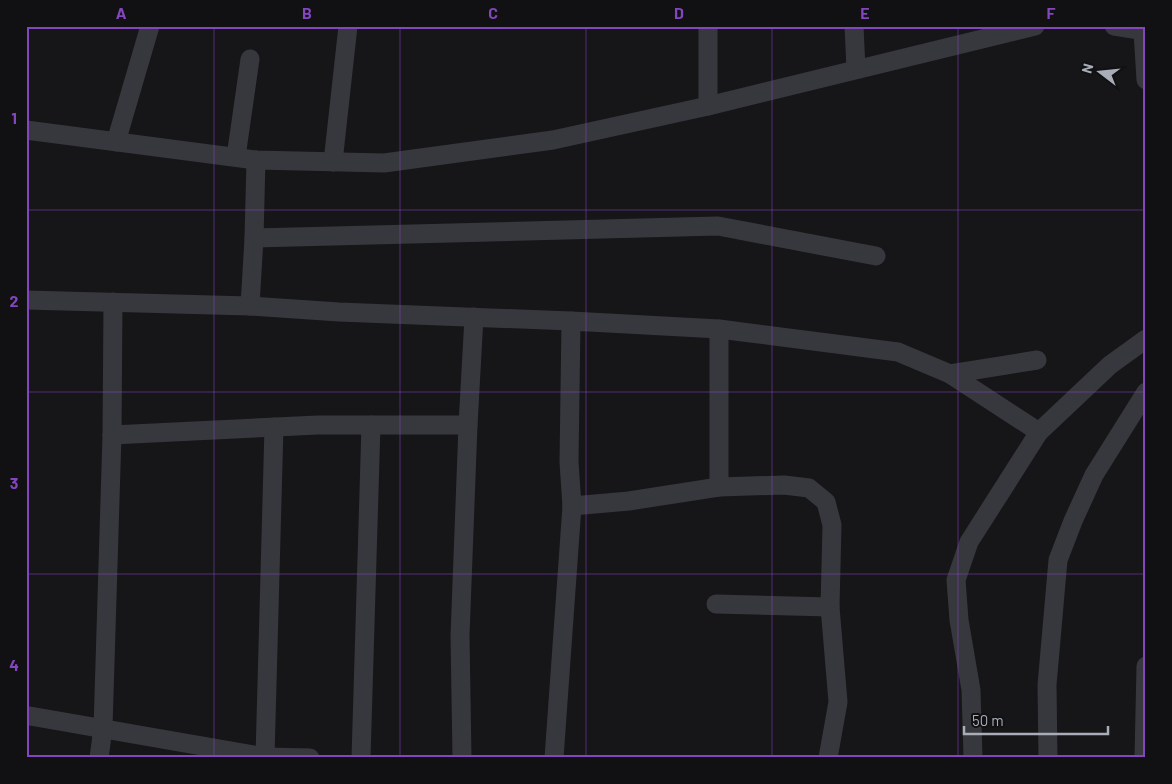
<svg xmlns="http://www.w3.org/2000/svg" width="1172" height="784" font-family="Barlow,sans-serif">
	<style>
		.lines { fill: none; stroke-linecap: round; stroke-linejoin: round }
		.minor { stroke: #37383d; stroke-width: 19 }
		.grid { fill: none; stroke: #8446be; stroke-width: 1; stroke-opacity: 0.55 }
		.neatline { fill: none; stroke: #8446be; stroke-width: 2 }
		.grid-label { font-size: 16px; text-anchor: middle; font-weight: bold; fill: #8446be }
	</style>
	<rect width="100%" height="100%" fill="#161618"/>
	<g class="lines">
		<g class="minor">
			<path d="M854,26L856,69"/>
			<path d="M1114,26L1146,31"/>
			<path d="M1143,31L1146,80"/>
			<path d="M708,106V26"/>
			<path d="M26,130L256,160L384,163L553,140L708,106L1035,26"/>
			<path d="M116,142L150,26"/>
			<path d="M236,157L250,59"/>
			<path d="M333,162L348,26"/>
			<path d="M254,238L718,226L876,256"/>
			<path d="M26,300L250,306L254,238L256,160"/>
			<path d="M250,306L339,312L571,321"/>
			<path d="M950,374L1037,360"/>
			<path d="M468,425L474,317"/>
			<path d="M112,435L318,425H468L460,636L462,758"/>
			<path d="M719,487V329"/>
			<path d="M716,604L830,607"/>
			<path d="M26,716H30L265,757L310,758"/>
			<path d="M265,757L274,427"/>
			<path d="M99,758L103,728L112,435L113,302"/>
			<path d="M361,758L371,425"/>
			<path d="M554,758L572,506"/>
			<path d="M828,758L838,702L830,607L832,525L826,502L809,488L784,485L719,487L629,501L572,506L569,462L571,321L719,329L898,352L950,374L1039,432"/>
			<path d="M973,758L971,690L959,620L956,580L969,542L1039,432L1110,365L1146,339"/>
			<path d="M1048,758L1047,685L1058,560L1073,521L1094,475L1146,392"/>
			<path d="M1144,758L1146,666"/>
		</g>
	</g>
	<path class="grid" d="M214,26V758M400,26V758M586,26V758M772,26V758M958,26V758M26,210H1146M26,392H1146M26,574H1146"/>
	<rect width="1172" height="784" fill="none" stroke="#111113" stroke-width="55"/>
	<g transform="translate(1100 72) rotate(286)" stroke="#111113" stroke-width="4" paint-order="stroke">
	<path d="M0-4L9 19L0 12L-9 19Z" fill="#a8adb8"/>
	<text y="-8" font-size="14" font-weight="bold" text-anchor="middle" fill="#a8adb8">N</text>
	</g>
	<path d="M964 726v8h144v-8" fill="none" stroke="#a8adb8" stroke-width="2.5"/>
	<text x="972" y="726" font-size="15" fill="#a8adb8" stroke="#111113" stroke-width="4" paint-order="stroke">50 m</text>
	<rect x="28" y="28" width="1116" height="728" class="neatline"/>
	<g class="grid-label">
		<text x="121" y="19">A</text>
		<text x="307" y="19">B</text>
		<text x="493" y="19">C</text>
		<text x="679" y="19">D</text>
		<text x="865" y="19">E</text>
		<text x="1051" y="19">F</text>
		<text x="14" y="124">1</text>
		<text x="14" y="307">2</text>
		<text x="14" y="489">3</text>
		<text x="14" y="671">4</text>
	</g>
</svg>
